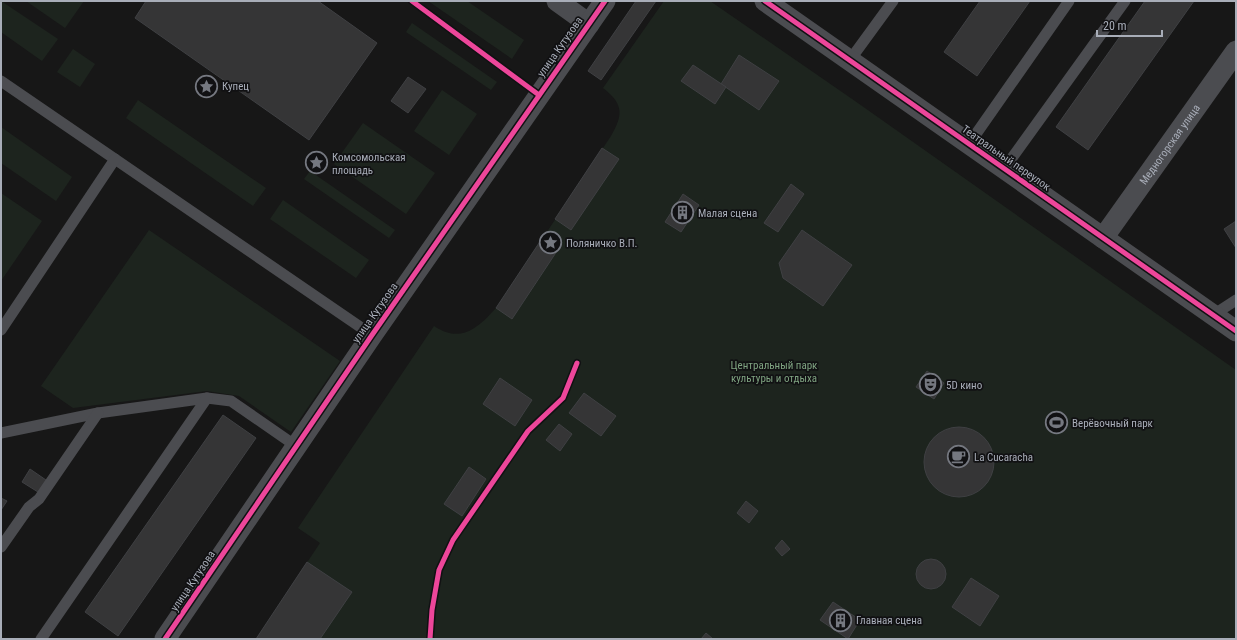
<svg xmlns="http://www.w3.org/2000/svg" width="1237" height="640" font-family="'Roboto Condensed',sans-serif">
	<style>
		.green { fill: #1d241e }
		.building { fill: #353536; stroke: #3f4043 }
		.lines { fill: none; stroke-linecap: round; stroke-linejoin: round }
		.lane { stroke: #4b4c50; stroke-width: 11 }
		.street { stroke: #4b4c50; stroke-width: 21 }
		.cycleway-casing { stroke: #111113; stroke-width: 8 }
		.cycleway { stroke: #ed469a; stroke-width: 5 }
		.labels { text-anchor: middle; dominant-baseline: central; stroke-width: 3.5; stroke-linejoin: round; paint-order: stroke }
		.street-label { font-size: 11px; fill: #a8adb8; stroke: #111113 }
		.poi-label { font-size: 11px; fill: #a8adb8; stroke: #111113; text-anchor: start }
		.park-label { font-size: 11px; fill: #7fa381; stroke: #111113 }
	</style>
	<rect width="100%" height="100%" fill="#171717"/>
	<g class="green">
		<path d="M1,1L58,39L42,61L1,32Z"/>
		<path d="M26,1H84L65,28Z"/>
		<path d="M428,1H467L524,40L512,59Z"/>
		<path d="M664,1H710L855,101L1236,370V639H256L320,543L298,528L434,326C461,344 478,328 496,308L611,136C623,115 624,104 603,88Z"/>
		<path d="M412,23L497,82L491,90L406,32Z"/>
		<path d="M73,49L95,64L80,87L57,72Z"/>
		<path d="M442,90L477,114L449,155L414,131Z"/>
		<path d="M138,100L266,188L253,206L126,118Z"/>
		<path d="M363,123L435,173L406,214L334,164Z"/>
		<path d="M1,127L72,177L56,201L1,163Z"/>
		<path d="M310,171L395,230L389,238L304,179Z"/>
		<path d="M1,193L42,221L1,281Z"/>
		<path d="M283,200L369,260L356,278L270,219Z"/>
		<path d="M149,230L340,361L291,432L239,396L207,391L73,408L41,386Z"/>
	</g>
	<g class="building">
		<path d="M146,1H318L377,43L309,140L135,18Z"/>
		<path d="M636,1H656L601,80L588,71Z"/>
		<path d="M980,1H1030L977,76L944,52Z"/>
		<path d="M1145,1H1194L1088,150L1056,127Z"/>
		<path d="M739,55L779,81L759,110L721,84Z"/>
		<path d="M693,65L726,87L715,104L681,81Z"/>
		<path d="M408,77L426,89L408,113L391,101Z"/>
		<path d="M602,148L619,159L571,230L555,219Z"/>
		<path d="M791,184L804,194L778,232L764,223Z"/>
		<path d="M683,194L699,205L681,232L665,222Z"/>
		<path d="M1236,221V248L1224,229Z"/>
		<path d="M802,230L852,265L823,306L783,278L779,263Z"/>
		<path d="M543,237L559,248L512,319L496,308Z"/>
		<path d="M927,371L944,383L934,399L916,387Z"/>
		<path d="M500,378L532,400L515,426L483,404Z"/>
		<path d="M584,393L616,416L601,436L569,413Z"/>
		<path d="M223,415L256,438L118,636L85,612Z"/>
		<path d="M559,424L572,434L560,451L546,440Z"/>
		<circle cx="959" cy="462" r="35"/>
		<path d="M469,467L486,479L462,516L444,504Z"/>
		<path d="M30,469L46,480L38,492L22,482Z"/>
		<path d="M1,498L7,501L1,510Z"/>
		<path d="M746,501L758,511L749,523L737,513Z"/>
		<path d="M782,540L790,549L782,556L775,548Z"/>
		<circle cx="931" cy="574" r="15"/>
		<path d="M307,562L352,592L320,639H256Z"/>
		<path d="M971,578L999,596L980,626L952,607Z"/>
		<path d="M833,602L860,620L848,639L820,620Z"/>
		<path d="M706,633L713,639H701Z"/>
	</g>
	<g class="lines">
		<g class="lane">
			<path d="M850,60L893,1"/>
			<path d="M1,81L372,335"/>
			<path d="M969,144L1069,1"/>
			<path d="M1004,169L1125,1"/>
			<path d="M1213,315L1236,300"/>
			<path d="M1,330L115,159"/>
			<path d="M1,433L98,413L207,398L231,401L296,446"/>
			<path d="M1,547L29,507L39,499L98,413"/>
			<path d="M41,639L207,398"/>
		</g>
		<g class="street">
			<path d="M557,1L589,24"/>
			<path d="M765,1L1236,331"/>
			<path id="s1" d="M1103,238L1236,51"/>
			<path d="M165,639L372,335L605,1"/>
		</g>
		<defs>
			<g id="cycleway">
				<path d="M412,1L539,95"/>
				<path d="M765,1L1236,331"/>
				<path d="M165,639L372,335L605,1"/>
				<path d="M430,639L432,610L439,570L453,540L528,431L563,398L577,363"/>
			</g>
		</defs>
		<use href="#cycleway" class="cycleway-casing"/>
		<use href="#cycleway" class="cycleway"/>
	</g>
	<defs>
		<symbol id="sight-ring" viewBox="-11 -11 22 22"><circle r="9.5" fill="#111113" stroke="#757880" stroke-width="1.5"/><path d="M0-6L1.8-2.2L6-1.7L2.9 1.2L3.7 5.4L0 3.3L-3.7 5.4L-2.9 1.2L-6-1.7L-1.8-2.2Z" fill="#757880"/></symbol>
		<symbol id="building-ring" viewBox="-11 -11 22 22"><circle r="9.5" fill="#111113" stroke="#757880" stroke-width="1.5"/><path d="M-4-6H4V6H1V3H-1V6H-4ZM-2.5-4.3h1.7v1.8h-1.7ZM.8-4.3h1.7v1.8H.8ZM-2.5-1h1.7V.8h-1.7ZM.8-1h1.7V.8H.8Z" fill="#757880"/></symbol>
		<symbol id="theatre-ring" viewBox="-11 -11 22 22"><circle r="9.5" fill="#111113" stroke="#757880" stroke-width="1.5"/><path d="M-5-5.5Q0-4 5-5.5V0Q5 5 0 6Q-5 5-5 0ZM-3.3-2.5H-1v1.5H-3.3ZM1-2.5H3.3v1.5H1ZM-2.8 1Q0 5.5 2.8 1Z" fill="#757880"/></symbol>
		<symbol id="stadium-ring" viewBox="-11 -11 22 22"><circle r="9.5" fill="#111113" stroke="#757880" stroke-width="1.5"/><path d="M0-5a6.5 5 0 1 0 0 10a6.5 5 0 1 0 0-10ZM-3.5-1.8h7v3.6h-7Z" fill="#757880"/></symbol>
		<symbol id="cafe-ring" viewBox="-11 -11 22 22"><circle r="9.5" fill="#111113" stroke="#757880" stroke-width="1.5"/><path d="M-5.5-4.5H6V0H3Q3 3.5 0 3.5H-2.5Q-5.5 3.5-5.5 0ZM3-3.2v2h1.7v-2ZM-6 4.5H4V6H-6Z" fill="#757880"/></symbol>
	</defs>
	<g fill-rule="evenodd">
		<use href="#sight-ring" x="194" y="74" width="25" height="25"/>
		<use href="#sight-ring" x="304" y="150" width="25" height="25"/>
		<use href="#building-ring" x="670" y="200" width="25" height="25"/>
		<use href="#sight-ring" x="538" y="230" width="25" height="25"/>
		<use href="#theatre-ring" x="918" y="372" width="25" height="25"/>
		<use href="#stadium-ring" x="1044" y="410" width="25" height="25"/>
		<use href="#cafe-ring" x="946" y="444" width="25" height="25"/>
		<use href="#building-ring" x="828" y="608" width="25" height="25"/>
	</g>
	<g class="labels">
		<g class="street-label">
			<text transform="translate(560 47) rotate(-55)">улица Кутузова</text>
			<text stroke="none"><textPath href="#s1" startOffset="115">Медногорская улица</textPath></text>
			<text transform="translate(1006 158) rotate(35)">Театральный переулок</text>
			<text transform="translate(375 313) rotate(-55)">улица Кутузова</text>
			<text transform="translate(193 581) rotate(-56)">улица Кутузова</text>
		</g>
		<g class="poi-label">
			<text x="222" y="86">Купец</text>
			<text x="332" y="157">Комсомольская<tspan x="332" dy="13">площадь</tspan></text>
			<text x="698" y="213">Малая сцена</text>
			<text x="566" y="243">Поляничко В.П.</text>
			<text x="946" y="385">5D кино</text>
			<text x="1072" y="423">Верёвочный парк</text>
			<text x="974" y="457">La Cucaracha</text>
			<text x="856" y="620">Главная сцена</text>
		</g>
		<g class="park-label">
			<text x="774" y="365">Центральный парк<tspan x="774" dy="13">культуры и отдыха</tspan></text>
		</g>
	</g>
	<rect width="1237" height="640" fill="none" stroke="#a8adb8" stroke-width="4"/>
	<path d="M1097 30v6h65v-6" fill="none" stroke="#a8adb8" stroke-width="2"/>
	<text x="1103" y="30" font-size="12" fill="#a8adb8" stroke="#111113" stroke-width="3" paint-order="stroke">20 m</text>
</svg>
